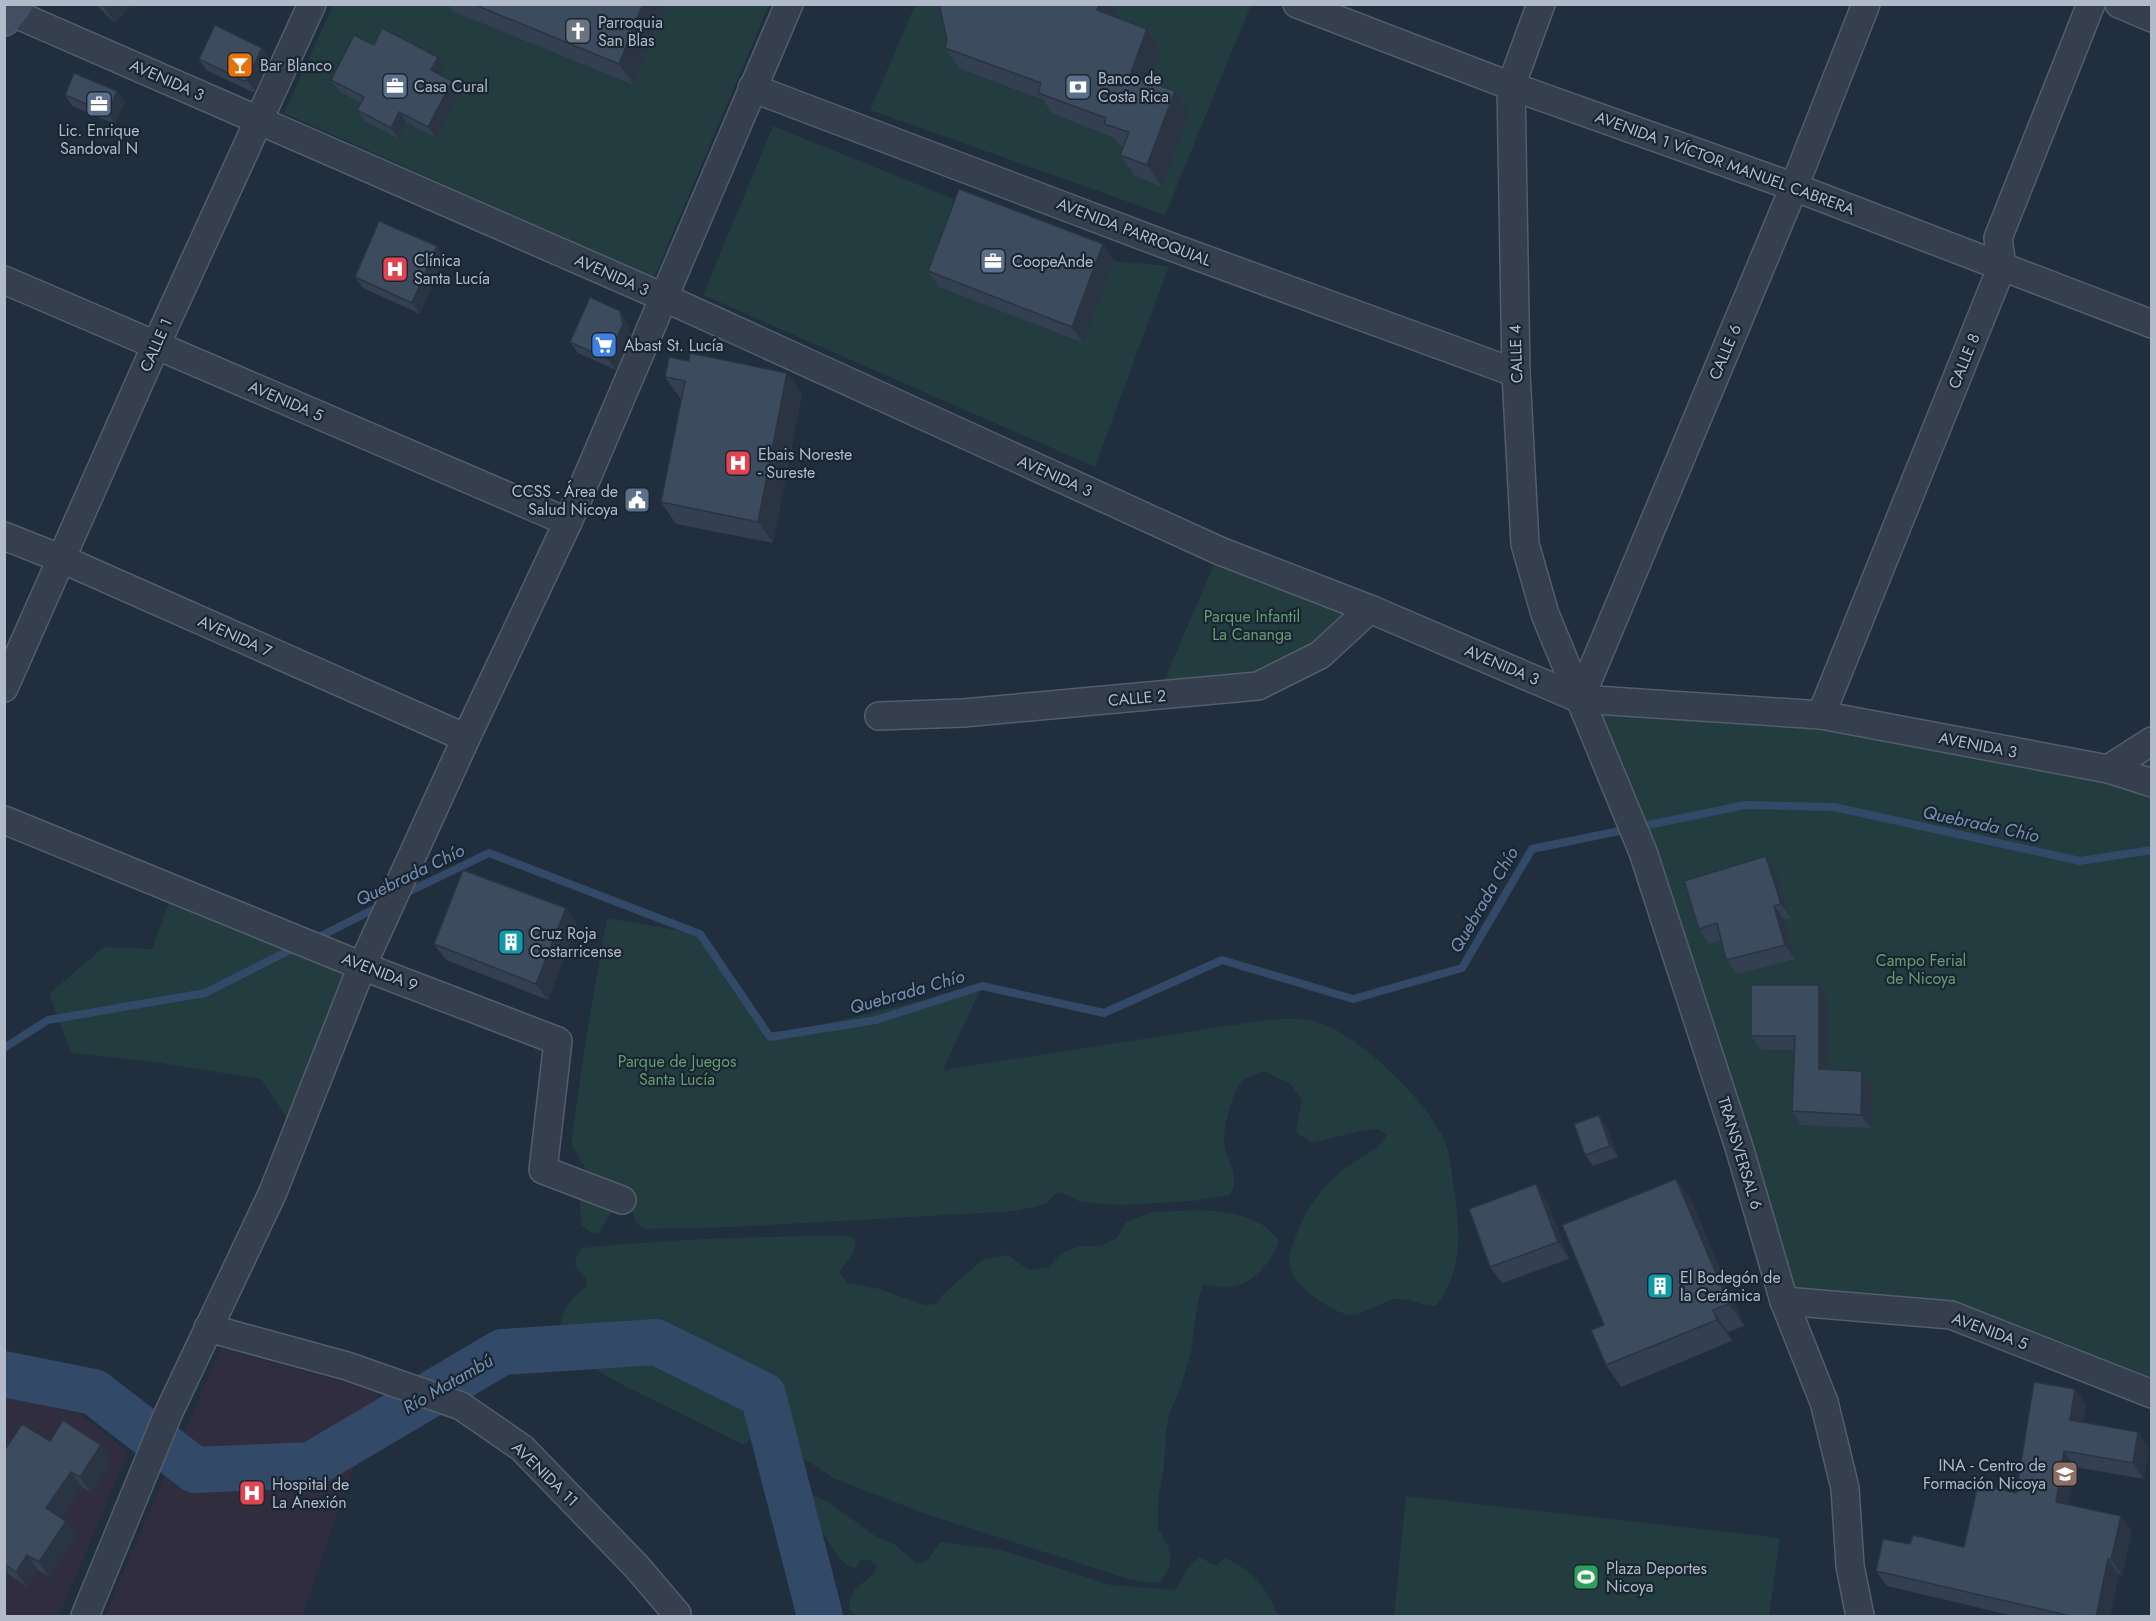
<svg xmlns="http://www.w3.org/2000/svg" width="2156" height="1621" font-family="Jost,sans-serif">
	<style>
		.medical { fill: #2f2d3e }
		.green { fill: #223c3f }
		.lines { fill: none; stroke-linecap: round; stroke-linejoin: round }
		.stream { stroke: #324967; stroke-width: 8 }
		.river { stroke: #324967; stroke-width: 46 }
		.street-casing { stroke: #535d6b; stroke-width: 30 }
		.secondary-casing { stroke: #535d6b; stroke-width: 36 }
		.street { stroke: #353f4e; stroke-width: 27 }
		.secondary { stroke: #424e61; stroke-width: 33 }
		.wall { fill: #344051 }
		.shaded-wall { fill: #2a3442 }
		.building { fill: #3c4b5e; stroke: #2a3442; stroke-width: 1.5 }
		.labels { text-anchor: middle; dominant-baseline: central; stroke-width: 4.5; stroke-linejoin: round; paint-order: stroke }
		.poi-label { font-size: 16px; fill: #b0bac9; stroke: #1a2532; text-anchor: start }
		.street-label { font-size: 16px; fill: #b0bac9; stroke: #1a2532 }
		.park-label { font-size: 16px; fill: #659d70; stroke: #1a2532 }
		.water-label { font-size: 18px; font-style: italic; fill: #7491b4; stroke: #1a2532 }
	</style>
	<rect width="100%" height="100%" fill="#202e3e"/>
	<g class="medical">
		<path d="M221,1348L380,1392L302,1616H106L114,1593Z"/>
		<path d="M5,1396L81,1414L128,1452L59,1616H5Z"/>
	</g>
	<g class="green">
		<path d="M333,5H769L654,278L284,113Z"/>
		<path d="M915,5H950L960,69L1056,105L1053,114L1121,139L1165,120L1087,5H1251L1165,215L870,110Z"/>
		<path d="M773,126L971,206L940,287L1083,343L1114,261L1169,266L1095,467L703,295Z"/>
		<path d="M1220,551L1370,609L1258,686L1157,696Z"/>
		<path d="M1580,699L1821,715L2108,769L2151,741V1394L1951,1315L1784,1301Z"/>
		<path d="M174,889L351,962L287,1118L261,1079L148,1061L71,1053L49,994L104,947L152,949Z"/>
		<path d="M607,918L700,934L770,1037L982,986L943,1070L1258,1021C1281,1019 1304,1016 1326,1025C1364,1041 1425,1100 1443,1137C1450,1151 1451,1167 1453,1182C1460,1228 1465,1264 1437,1305C1422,1308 1414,1298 1396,1299C1381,1301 1367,1314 1352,1315C1338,1316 1301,1290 1294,1277C1291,1271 1289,1262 1289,1255C1303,1215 1313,1193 1347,1167C1363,1156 1376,1151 1387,1135L1377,1129L1360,1131L1312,1143L1297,1133L1296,1129L1302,1100L1290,1084L1263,1071C1257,1074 1247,1077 1242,1082C1232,1092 1224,1126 1224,1141C1225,1160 1242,1176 1230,1195L1193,1201L1120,1205L1080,1202L1062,1192L1055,1194L1046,1204L1016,1211L735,1227L645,1229L637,1224L628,1201L618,1203L598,1233L594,1234L581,1225L580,1202L586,1170L571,1144L586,1037Z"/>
		<path d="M1198,1210C1226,1212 1263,1214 1279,1242C1271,1262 1254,1283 1232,1287C1223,1289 1211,1285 1203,1285L1197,1306L1191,1352L1181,1387L1170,1412L1166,1431L1164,1466L1158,1500V1528L1168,1546L1171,1559L1169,1569L1160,1582L1149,1583L1125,1578L923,1513L833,1478L783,1444L755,1433L744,1445L619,1383L563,1351C557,1321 562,1304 587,1286L586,1278L575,1267L577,1255L582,1248C671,1239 759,1236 849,1236L856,1241L853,1254L839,1272L848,1283L880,1289L925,1305L936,1304L944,1293L984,1259L1008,1255L1029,1270L1047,1268L1062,1253L1079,1246H1101L1117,1238L1126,1222L1152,1212Z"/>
		<path d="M811,1494L830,1503L878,1538L879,1537L894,1544L917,1564L927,1561L940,1542L1002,1550L1111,1585L1175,1590L1189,1566L1200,1557L1210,1563L1217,1565L1225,1557C1254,1572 1266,1586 1278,1616H859L849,1610C849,1581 871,1585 877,1566L869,1560H861L856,1568C836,1566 814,1517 808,1499Z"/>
		<path d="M1406,1496L1780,1538L1769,1616H1394Z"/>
	</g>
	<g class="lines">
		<g class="stream">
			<path d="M404,894L489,853L700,934L770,1037L876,1020L982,986L1104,1013L1222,960L1353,999L1462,968L1532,849L1745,805L1834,807L2080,861L2152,850"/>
			<path d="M313,940L380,906"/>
			<path d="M4,1048L48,1020L205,993L296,947"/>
		</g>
		<path class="river" d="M4,1374L94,1392L195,1470L311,1465L502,1352L656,1342L763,1395L820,1616"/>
		<defs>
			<g id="street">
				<path d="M1297,4L1511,86L1794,187L2152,324"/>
				<path d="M1541,4L1511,86L1516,373L1525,544L1545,614L1643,852L1739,1147L1784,1301L1824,1402L1845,1488L1850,1566L1860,1616"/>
				<path d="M2119,4L2152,18"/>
				<path d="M4,9L663,297L1220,551L1370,609L1580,699L1821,715L2108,769L2152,783"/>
				<path d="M752,88L1169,246L1516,373"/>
				<path d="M4,280L568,522"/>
				<path d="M4,536L62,559L466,738"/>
				<path d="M4,688L156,345L312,4"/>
				<path d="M1580,699L1794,187L1866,4"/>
				<path d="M1821,715L2002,266L1998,238L2091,4"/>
				<path d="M879,716L963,713L1258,686L1320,655L1370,609"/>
				<path d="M2108,769L2152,741"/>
				<path d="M4,820L362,966L558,1041L543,1170L622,1200"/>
				<path d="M1784,1301L1951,1315L2152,1394"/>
				<path d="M208,1328L347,1366L461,1406L522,1448L637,1567L677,1614"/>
				<path d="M85,1616L168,1414L273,1192L362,966L466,738L568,522L789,4"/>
			</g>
			<path id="secondary" d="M4,19L16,4"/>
		</defs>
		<use href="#street" class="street-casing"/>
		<use href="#secondary" class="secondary-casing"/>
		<use href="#street" class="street"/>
		<use href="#secondary" class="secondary"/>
	</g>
	<g class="wall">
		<path d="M95,4H132L115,23Z"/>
		<path d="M447,4H666L634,85L452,11Z"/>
		<path d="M1118,16L1117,17L1147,29L1162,50L1150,82L1175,91L1190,113L1162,187L1135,176L1120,155L1123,147L1119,145L1113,137L1053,114L1043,100L960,69L945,48Z"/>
		<path d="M199,59H270L255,91L252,92L206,70Z"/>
		<path d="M446,68L442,76L452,81L460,92L436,138L407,123L399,139L365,121L357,110L361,103L339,91L331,80Z"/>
		<path d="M117,91L125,102L115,124L72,106L65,95Z"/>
		<path d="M1103,244L1114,261L1083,343L939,287L928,271Z"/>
		<path d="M437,246L444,257L420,314L363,288L355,277Z"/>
		<path d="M620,311L627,322L631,335L616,370L578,353L570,342Z"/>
		<path d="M665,377L802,394L773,543L676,524L661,502L681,398H680Z"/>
		<path d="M1766,856L1776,870L1791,918L1785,920L1795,959L1737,974L1726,960L1721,940L1709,944L1699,929Z"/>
		<path d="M566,908L577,924L548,1000L446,960L434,944Z"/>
		<path d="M1819,985L1828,999L1829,1069L1862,1071L1872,1085L1871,1128L1801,1125L1792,1111L1794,1050H1761L1751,1036Z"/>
		<path d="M1599,1115L1606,1126L1618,1157L1593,1166L1585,1155Z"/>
		<path d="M1676,1179L1691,1200L1744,1326L1728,1332L1732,1341L1621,1387L1606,1365L1604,1325Z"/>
		<path d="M1547,1201L1569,1259L1502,1283L1490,1267Z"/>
		<path d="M2075,1389L2086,1405L2083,1423L2149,1448L2144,1479L2075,1467L2069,1504L2121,1516L2132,1531L2122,1575L2119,1574L2110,1617H2018L1887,1586L1876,1571L1910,1544L1964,1547L2016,1493Z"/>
		<path d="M50,1441L112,1460L91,1493L82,1487L61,1518L66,1521L76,1536L49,1577L38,1570L27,1587L8,1574L4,1570V1451Z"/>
	</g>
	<g class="shaded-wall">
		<path d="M102,4H132L115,23Z"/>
		<path d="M643,4H666L634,85L619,64Z"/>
		<path d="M1099,4H1110L1118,16L1112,31L1097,10Z"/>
		<path d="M1147,29L1162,50L1145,96L1130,75Z"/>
		<path d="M262,48L270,59L255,91L247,80Z"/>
		<path d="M438,57L446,68L439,81L431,70Z"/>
		<path d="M452,81L460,92L436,138L428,127Z"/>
		<path d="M117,91L125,102L115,124L108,113Z"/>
		<path d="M1175,91L1190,113L1162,187L1147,165Z"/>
		<path d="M399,112L407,123L399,139L391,128Z"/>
		<path d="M1103,244L1114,261L1083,343L1072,327Z"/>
		<path d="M437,246L444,257L420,314L412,303Z"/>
		<path d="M620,311L627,322L631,335L616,370L608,359Z"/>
		<path d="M787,373L802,394L773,543L758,522Z"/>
		<path d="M1766,856L1776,870L1791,918L1781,904Z"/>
		<path d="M1774,906L1785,920L1795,959L1785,945Z"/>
		<path d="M566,908L577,924L548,1000L536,984Z"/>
		<path d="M1819,985L1828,999L1829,1083L1819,1069Z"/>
		<path d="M1862,1071L1872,1085L1871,1128L1861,1115Z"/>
		<path d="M1599,1115L1606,1126L1618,1157L1610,1146Z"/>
		<path d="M1676,1179L1691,1200L1744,1326L1729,1304Z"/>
		<path d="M1536,1184L1547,1201L1569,1259L1558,1242Z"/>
		<path d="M1713,1310L1728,1332L1732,1341L1717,1320Z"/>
		<path d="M2075,1389L2086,1405L2080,1436L2070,1420Z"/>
		<path d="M2138,1432L2149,1448L2144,1479L2133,1463Z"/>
		<path d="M101,1445L112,1460L91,1493L80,1477Z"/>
		<path d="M2064,1451L2075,1467L2067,1517L2056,1502Z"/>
		<path d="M71,1472L82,1487L57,1524L46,1508Z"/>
		<path d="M2121,1516L2132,1531L2122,1575L2111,1560Z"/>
		<path d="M66,1521L76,1536L49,1577L39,1562Z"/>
		<path d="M27,1555L38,1570L27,1587L16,1572Z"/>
		<path d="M2108,1559L2119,1574L2110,1617H2096Z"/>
	</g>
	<g class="building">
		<path d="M473,4H643L619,64Z"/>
		<path d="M939,4H1099L1097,10L1147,29L1130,75L1175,91L1147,165L1120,155L1129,132L1104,124L1106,118L1038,93L1041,83L945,48L947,40Z"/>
		<path d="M215,25L262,48L247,80L244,81L199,59Z"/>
		<path d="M382,28L438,57L431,70L452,81L428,127L399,112L391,128L357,110L364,97L331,80L354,35L374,45Z"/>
		<path d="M74,73L117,91L108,113L65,95Z"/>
		<path d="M959,189L1103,244L1072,327L928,271Z"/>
		<path d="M379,221L437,246L412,303L355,277Z"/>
		<path d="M590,297L620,311L623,324L608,359L570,342Z"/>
		<path d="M690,353L787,373L758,522L661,502L685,381L665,377L669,357L689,361Z"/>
		<path d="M1766,856L1781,904L1774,906L1785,945L1726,960L1717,923L1699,929L1684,881Z"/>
		<path d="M463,870L566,908L536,984L434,944Z"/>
		<path d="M1751,985H1819V1069L1862,1071L1861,1115L1792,1111L1795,1036H1751Z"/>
		<path d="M1599,1115L1610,1146L1585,1155L1574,1124Z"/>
		<path d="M1676,1179L1729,1304L1713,1310L1717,1320L1606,1365L1591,1330L1604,1325L1562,1225Z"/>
		<path d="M1536,1184L1558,1242L1490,1267L1469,1209Z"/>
		<path d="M2034,1382L2075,1389L2070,1420L2138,1432L2133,1463L2064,1451L2056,1502L2121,1516L2111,1560L2108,1559L2096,1617H2075L1876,1571L1883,1539L1910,1544L1913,1535L1964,1547L1978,1484L2016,1493Z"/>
		<path d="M63,1420L101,1445L80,1477L71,1472L46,1508L66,1521L39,1562L27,1555L16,1572L4,1564V1451L22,1424L50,1441Z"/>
	</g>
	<defs>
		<symbol id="church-square" viewBox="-11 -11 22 22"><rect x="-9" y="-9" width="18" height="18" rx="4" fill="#6b7280" stroke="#1a2532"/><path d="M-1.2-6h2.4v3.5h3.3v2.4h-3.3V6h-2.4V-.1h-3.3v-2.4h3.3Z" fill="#fff"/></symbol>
		<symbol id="bar-square" viewBox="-11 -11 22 22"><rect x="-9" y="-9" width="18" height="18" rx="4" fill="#e8710a" stroke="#1a2532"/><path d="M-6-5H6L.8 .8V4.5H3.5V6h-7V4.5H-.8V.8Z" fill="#fff"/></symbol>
		<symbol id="office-square" viewBox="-11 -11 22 22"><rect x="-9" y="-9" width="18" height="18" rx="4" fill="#5c6f8a" stroke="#1a2532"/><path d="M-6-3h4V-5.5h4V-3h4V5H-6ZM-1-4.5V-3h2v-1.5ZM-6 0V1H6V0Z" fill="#fff"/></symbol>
		<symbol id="bank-square" viewBox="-11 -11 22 22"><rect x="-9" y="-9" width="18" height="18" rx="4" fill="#5c6f8a" stroke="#1a2532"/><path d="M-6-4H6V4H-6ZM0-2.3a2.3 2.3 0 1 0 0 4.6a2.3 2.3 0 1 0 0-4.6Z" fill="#fff"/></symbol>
		<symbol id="hospital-square" viewBox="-11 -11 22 22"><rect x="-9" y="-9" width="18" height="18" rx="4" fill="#e0444e" stroke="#1a2532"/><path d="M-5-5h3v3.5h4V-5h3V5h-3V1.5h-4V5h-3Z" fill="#fff"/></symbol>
		<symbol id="supermarket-square" viewBox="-11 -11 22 22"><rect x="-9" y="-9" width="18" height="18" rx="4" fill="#3f7fe0" stroke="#1a2532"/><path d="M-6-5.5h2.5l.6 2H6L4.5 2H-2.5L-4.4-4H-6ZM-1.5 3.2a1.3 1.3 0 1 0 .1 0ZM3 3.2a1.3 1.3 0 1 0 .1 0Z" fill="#fff"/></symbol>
		<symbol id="civic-square" viewBox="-11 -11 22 22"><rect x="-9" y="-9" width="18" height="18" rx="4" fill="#5c6f8a" stroke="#1a2532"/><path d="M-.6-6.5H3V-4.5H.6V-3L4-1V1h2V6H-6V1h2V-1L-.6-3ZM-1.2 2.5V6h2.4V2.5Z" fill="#fff"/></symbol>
		<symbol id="building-square" viewBox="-11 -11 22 22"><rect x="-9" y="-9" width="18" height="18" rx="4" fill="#0f9aa8" stroke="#1a2532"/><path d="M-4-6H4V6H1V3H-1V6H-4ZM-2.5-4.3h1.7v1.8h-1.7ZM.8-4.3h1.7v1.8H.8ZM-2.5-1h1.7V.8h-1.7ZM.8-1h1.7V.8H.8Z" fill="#fff"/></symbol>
		<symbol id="university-square" viewBox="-11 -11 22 22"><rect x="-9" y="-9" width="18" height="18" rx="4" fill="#8d6e63" stroke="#1a2532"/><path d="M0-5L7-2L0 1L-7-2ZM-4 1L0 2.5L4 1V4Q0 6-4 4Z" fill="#fff"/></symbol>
		<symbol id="stadium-square" viewBox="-11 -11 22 22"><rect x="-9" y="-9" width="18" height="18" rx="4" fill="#2e9e5b" stroke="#1a2532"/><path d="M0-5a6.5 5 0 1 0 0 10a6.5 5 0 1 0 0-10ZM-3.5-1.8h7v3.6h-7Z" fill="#fff"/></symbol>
	</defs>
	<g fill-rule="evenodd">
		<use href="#church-square" x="563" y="16" width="30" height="30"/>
		<use href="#bar-square" x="225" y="50" width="30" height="30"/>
		<use href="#office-square" x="380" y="71" width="30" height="30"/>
		<use href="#bank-square" x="1063" y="72" width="30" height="30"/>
		<use href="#office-square" x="84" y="89" width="30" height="30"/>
		<use href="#office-square" x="978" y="246" width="30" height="30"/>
		<use href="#hospital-square" x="380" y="254" width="30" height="30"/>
		<use href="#supermarket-square" x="589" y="330" width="30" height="30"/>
		<use href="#hospital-square" x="723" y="448" width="30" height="30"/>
		<use href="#civic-square" x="622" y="485" width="30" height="30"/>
		<use href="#building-square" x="496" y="927" width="30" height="30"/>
		<use href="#building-square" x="1645" y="1271" width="30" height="30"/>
		<use href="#university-square" x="2050" y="1459" width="30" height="30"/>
		<use href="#hospital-square" x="237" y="1478" width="30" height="30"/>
		<use href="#stadium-square" x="1571" y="1562" width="30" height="30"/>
	</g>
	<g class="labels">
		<g class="poi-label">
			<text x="598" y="22">Parroquia<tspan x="598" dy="18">San Blas</tspan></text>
			<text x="260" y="65">Bar Blanco</text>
			<text x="1098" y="78">Banco de<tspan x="1098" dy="18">Costa Rica</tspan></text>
			<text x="414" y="86">Casa Cural</text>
			<text x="99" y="130" text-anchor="middle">Lic. Enrique<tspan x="99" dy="18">Sandoval N</tspan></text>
			<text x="414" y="260">Clínica<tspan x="414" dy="18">Santa Lucía</tspan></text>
			<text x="1012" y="261">CoopeAnde</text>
			<text x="624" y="345">Abast St. Lucía</text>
			<text x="758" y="454">Ebais Noreste<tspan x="758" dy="18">- Sureste</tspan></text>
			<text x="618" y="491" text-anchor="end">CCSS - Área de<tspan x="618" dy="18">Salud Nicoya</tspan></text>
			<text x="530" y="933">Cruz Roja<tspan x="530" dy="18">Costarricense</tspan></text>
			<text x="1680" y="1277">El Bodegón de<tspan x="1680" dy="18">la Cerámica</tspan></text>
			<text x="2046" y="1465" text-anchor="end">INA - Centro de<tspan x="2046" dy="18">Formación Nicoya</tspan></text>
			<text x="272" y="1484">Hospital de<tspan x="272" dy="18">La Anexión</tspan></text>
			<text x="1606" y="1568">Plaza Deportes<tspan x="1606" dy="18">Nicoya</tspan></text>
		</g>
		<g class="street-label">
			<text transform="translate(167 80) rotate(24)">AVENIDA 3</text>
			<text transform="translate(1725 163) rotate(20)">AVENIDA 1 VÍCTOR MANUEL CABRERA</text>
			<text transform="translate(1134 232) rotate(21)">AVENIDA PARROQUIAL</text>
			<text transform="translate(612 275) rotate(24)">AVENIDA 3</text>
			<text transform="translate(156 345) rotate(-66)">CALLE 1</text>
			<text transform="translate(1725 352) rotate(-67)">CALLE 6</text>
			<text transform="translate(1516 354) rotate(-92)">CALLE 4</text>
			<text transform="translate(1964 361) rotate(-68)">CALLE 8</text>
			<text transform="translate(286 401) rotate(23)">AVENIDA 5</text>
			<text transform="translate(1055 476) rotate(24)">AVENIDA 3</text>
			<text transform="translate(235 636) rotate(24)">AVENIDA 7</text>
			<text transform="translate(1502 665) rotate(23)">AVENIDA 3</text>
			<text transform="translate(1137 698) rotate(-5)">CALLE 2</text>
			<text transform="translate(1978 745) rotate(11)">AVENIDA 3</text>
			<text transform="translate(380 972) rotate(21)">AVENIDA 9</text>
			<text transform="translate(1740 1153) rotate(73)">TRANSVERSAL 6</text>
			<text transform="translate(1990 1331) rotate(20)">AVENIDA 5</text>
			<text transform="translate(545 1474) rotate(44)">AVENIDA 11</text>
		</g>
		<g class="park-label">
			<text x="1252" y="616">Parque Infantil<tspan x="1252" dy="18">La Cananga</tspan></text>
			<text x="1921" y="960">Campo Ferial<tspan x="1921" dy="18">de Nicoya</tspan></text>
			<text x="677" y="1061">Parque de Juegos<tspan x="677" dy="18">Santa Lucía</tspan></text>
		</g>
		<g class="water-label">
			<text transform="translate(1981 824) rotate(12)">Quebrada Chío</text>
			<text transform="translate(410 875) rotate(-26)">Quebrada Chío</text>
			<text transform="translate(1484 900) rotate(-60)">Quebrada Chío</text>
			<text transform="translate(907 992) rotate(-16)">Quebrada Chío</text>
			<text transform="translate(448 1384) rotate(-30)">Río Matambú</text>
		</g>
	</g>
	<rect width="2156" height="1621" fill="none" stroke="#b0bac9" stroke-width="12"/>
</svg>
